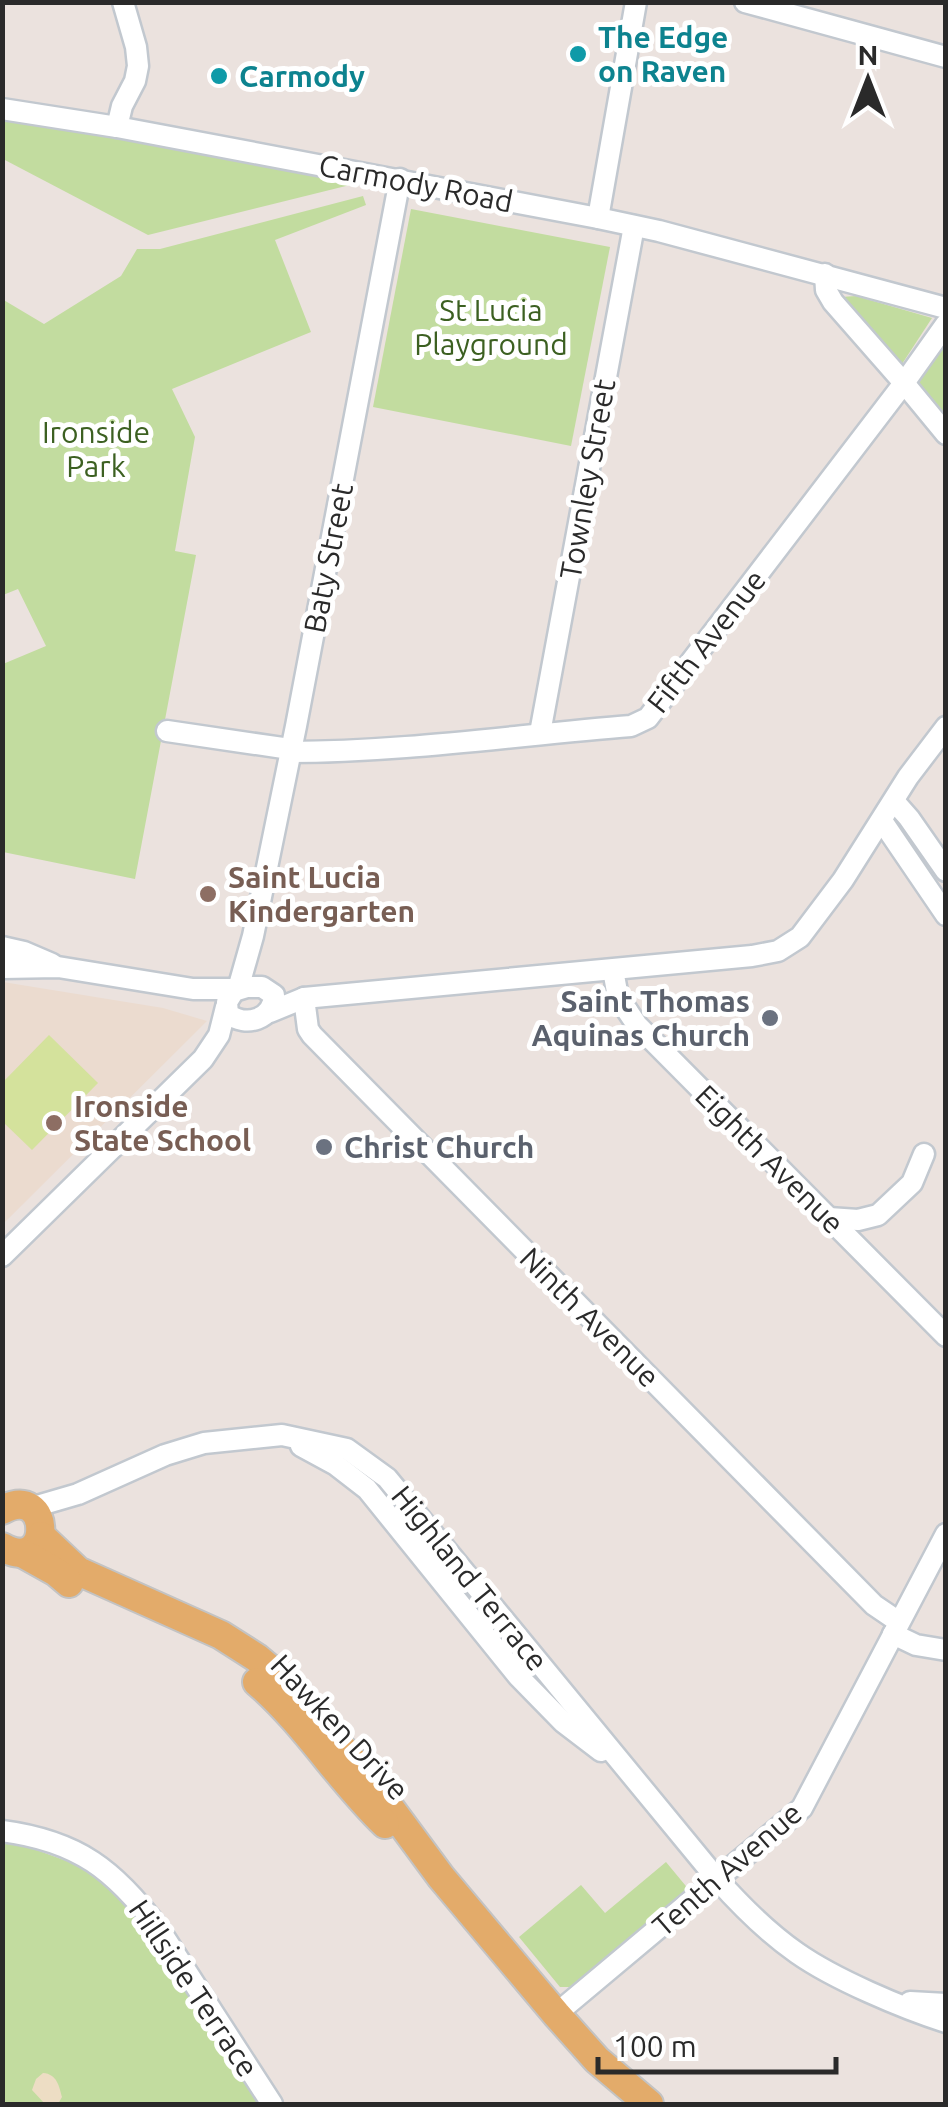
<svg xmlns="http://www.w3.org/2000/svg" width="948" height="2107" font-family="Ubuntu,sans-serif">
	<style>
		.education { fill: #ebdbcf }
		.green { fill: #c2dc9f }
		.sand { fill: #edddc4 }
		.pitch { fill: #d4e29c }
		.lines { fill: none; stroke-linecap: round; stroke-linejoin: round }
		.minor-casing { stroke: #c2c8cf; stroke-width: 25 }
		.major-casing { stroke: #c3c3c3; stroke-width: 32 }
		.minor { stroke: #fff; stroke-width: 20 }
		.major { stroke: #e3ab6a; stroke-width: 28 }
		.culture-dot { fill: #0f9aa8; stroke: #fff; stroke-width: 4 }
		.education-dot { fill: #8d6e63; stroke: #fff; stroke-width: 4 }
		.worship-dot { fill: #6b7280; stroke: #fff; stroke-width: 4 }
		.labels { text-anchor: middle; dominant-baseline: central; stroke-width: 10; stroke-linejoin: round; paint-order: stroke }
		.culture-label { font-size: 30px; font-weight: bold; fill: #0d838f; stroke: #fff; text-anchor: start }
		.street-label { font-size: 30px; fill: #2a2a2a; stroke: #fff }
		.park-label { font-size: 30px; fill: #3c6021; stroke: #fff }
		.education-label { font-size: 30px; font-weight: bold; fill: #785e54; stroke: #fff; text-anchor: start }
		.worship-label { font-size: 30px; font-weight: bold; fill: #5b616d; stroke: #fff; text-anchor: end }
	</style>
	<rect width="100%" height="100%" fill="#ebe2de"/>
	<path class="education" d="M3,982L163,1008L207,1021L3,1224Z"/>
	<g class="green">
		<path d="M2,117L358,183L148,235L3,159Z"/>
		<path d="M363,196L366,205L275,240L311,332L172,389L195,437L175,551L196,555L135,879L3,852V664L46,646L18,589L3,595L2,299L44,324L121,276L137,249H160Z"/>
		<path d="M411,209L610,247L571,446L373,407Z"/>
		<path d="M856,296L932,318L902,364L841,297Z"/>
		<path d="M945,343V419L916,380Z"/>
		<path d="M3,1842L31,1848L75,1864L107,1884L137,1916L263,2104H3Z"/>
		<path d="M666,1862L690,1891L573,1987H560L519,1937L581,1885L605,1913Z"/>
	</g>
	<path class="sand" d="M43,2073C57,2074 59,2086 62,2097L58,2104H45L32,2090L36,2079Z"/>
	<path class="pitch" d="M49,1035L98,1083L32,1150L3,1122V1082Z"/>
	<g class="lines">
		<defs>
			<g id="minor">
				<path d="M745,2L946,57"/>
				<path d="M2,109L117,127L598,218L659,231L946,308"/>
				<path d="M117,127L122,106L135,81L138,66L136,47L123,2"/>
				<path d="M598,218L636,2"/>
				<path d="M825,274L826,290L833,302L904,383L946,434"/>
				<path d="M167,731L290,749"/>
				<path d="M540,733L634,226"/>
				<path d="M289,752C404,752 517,735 631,726L648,718L904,383L946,324"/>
				<path d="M894,801L909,818L946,871"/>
				<path d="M882,821L946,915"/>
				<path d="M2,947L24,952L52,964"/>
				<path d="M2,968L58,967L193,989H237"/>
				<path d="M613,970L618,997L637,1025L946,1336"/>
				<path d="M247,987H262L274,995C273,1020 246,1027 228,1014L227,1002L234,991Z"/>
				<path d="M238,989L253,936L296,726L400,179"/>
				<path d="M304,998L308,1029L312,1035L874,1605L899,1622"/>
				<path d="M270,1012L304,998L752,956L778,951L800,937L843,880L908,777L946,727"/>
				<path d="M829,1218L858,1220L878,1215L912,1183L924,1154"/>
				<path d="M2,1256L203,1059L219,1035L226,1007"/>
				<path d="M301,1446L336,1465L367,1489L518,1676L563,1722L601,1751"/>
				<path d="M30,1508L78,1494L165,1455L204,1443L282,1435L347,1449L387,1478L717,1879C741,1906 767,1932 797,1953C834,1979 902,2008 946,2022"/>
				<path d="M893,1634L916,1645L946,1650"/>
				<path d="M2,1831C78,1841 115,1870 159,1929L272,2104"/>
				<path d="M910,2002L946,2004"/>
				<path d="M556,2014L802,1808L946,1534"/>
			</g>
			<g id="major">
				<path d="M2,1510C53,1482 53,1576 2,1547"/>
				<path d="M41,1536L78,1571L221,1635L257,1658L288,1684L376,1789L441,1877L556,2014L597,2060L649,2104"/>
				<path d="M22,1553L56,1572L69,1583"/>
				<path d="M257,1682C305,1723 339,1780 385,1824"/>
			</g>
		</defs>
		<use href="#minor" class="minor-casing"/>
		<use href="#major" class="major-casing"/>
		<use href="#minor" class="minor"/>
		<use href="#major" class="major"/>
	</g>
	<g class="culture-dot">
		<circle cx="578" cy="54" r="10"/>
		<circle cx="219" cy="76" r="10"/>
	</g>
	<g class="education-dot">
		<circle cx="208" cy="894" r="10"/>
		<circle cx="54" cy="1123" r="10"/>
	</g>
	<g class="worship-dot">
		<circle cx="770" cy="1018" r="10"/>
		<circle cx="324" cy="1147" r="10"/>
	</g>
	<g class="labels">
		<g class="culture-label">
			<text x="598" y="37">The Edge<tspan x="598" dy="34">on Raven</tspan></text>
			<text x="239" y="76">Carmody</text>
		</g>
		<g class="street-label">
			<text transform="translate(416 183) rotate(11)">Carmody Road</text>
			<text transform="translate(587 479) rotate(-80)">Townley Street</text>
			<text transform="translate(328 558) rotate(-79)">Baty Street</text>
			<text transform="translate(706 641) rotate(-52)">Fifth Avenue</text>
			<text transform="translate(770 1159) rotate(45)">Eighth Avenue</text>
			<text transform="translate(590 1317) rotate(45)">Ninth Avenue</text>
			<text transform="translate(470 1578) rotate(51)">Highland Terrace</text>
			<text transform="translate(340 1727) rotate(47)">Hawken Drive</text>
			<text transform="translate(727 1869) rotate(-41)">Tenth Avenue</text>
			<text transform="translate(194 1988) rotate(56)">Hillside Terrace</text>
		</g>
		<g class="park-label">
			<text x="491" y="310">St Lucia<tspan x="491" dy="34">Playground</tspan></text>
			<text x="96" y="432">Ironside<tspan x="96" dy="34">Park</tspan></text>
		</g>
		<g class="education-label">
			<text x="228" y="877">Saint Lucia<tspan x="228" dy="34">Kindergarten</tspan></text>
			<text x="74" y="1106">Ironside<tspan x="74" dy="34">State School</tspan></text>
		</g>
		<g class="worship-label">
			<text x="750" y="1001">Saint Thomas<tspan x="750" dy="34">Aquinas Church</tspan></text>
			<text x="344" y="1147" text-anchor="start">Christ Church</text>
		</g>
	</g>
	<rect width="948" height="2107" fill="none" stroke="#2a2a2a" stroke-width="10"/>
	<g transform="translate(868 80)" stroke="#ffffff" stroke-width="8" paint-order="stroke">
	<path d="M0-8L18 38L0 25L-18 38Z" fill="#2a2a2a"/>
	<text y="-15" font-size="28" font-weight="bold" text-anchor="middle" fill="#2a2a2a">N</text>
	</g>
	<path d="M598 2057v15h238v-15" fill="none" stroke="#2a2a2a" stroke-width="5"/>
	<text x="613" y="2057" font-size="30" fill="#2a2a2a" stroke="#ffffff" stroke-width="8" paint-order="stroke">100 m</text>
</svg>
